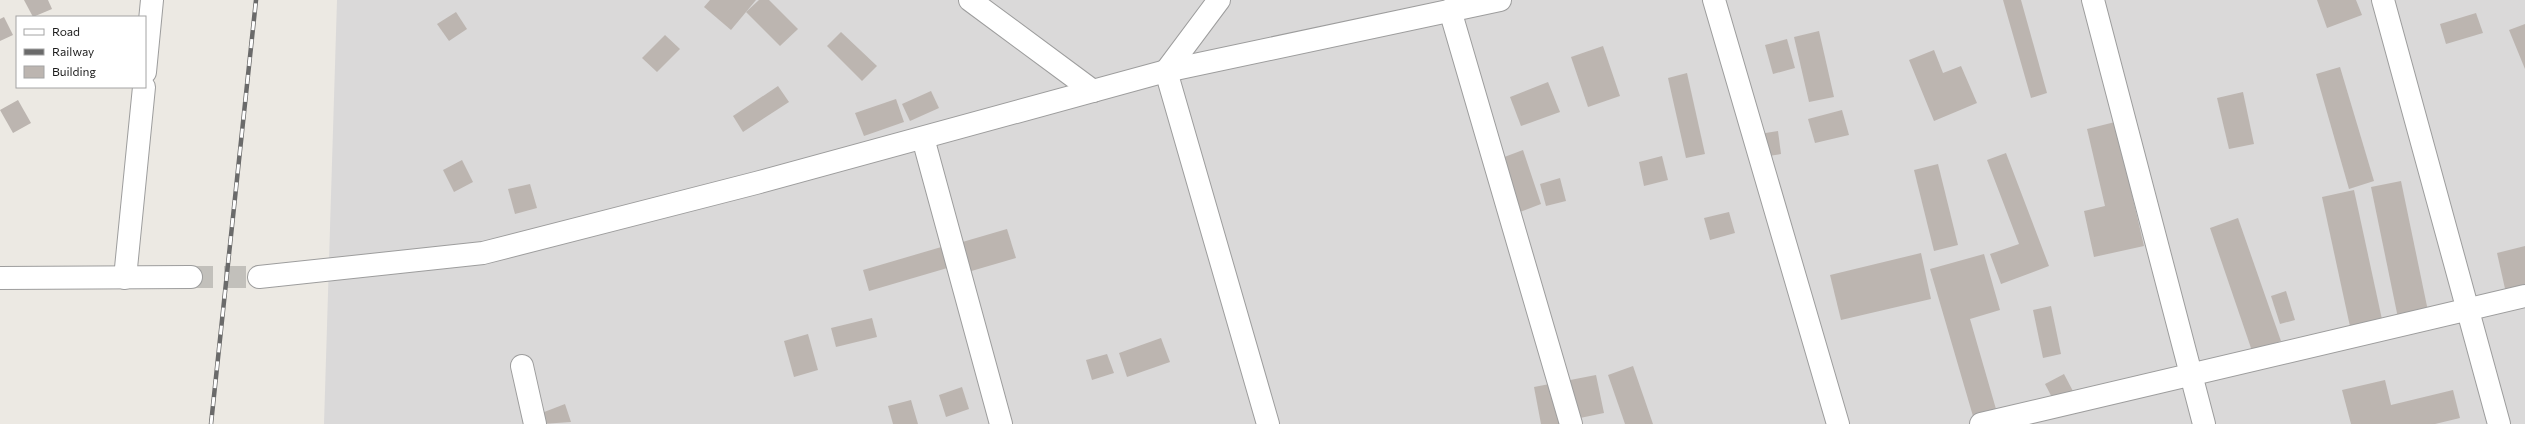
<svg xmlns="http://www.w3.org/2000/svg" width="2525" height="424" font-family="Commissioner,sans-serif">
	<style>
		.residential { fill: #dad9d9 }
		.building { fill: #bcb5b0 }
		.lines { fill: none; stroke-linecap: round; stroke-linejoin: round }
		.minor-tunnel { stroke: #c2c0bb; stroke-width: 22; stroke-dasharray: 22 11; stroke-linecap: butt }
		.minor-casing { stroke: #9d9d9d; stroke-width: 24 }
		.minor { stroke: #fff; stroke-width: 22 }
		.rail-casing { stroke: #6a6a6a; stroke-width: 4.5 }
		.rail { stroke: #fff; stroke-width: 3; stroke-dasharray: 9; stroke-linecap: butt }
	</style>
	<rect width="100%" height="100%" fill="#ece9e3"/>
	<path class="residential" d="M337,0H2525V424H324Z"/>
	<g class="building">
		<path d="M24,0H48L52,9L33,17Z"/>
		<path d="M710,0H756L731,30L704,7Z"/>
		<path d="M759,0H769L798,29L780,46L746,12Z"/>
		<path d="M2003,0H2021L2047,93L2031,98Z"/>
		<path d="M2317,0H2356L2362,15L2327,28Z"/>
		<path d="M456,12L467,29L449,41L437,24Z"/>
		<path d="M2476,13L2483,33L2446,44L2440,24Z"/>
		<path d="M4,17L13,35L0,41V19Z"/>
		<path d="M2525,24V69L2509,30Z"/>
		<path d="M1819,31L1834,97L1809,102L1794,37Z"/>
		<path d="M841,32L877,66L862,81L827,46Z"/>
		<path d="M665,35L680,49L657,72L642,58Z"/>
		<path d="M1787,39L1795,68L1773,74L1765,45Z"/>
		<path d="M1603,46L1620,96L1588,107L1571,57Z"/>
		<path d="M1934,50L1943,73L1961,66L1977,103L1934,121L1909,60Z"/>
		<path d="M2340,67L2374,181L2349,189L2316,74Z"/>
		<path d="M1687,73L1705,154L1686,158L1668,78Z"/>
		<path d="M1548,82L1560,112L1521,126L1510,97Z"/>
		<path d="M778,86L789,102L743,132L733,116Z"/>
		<path d="M931,91L939,108L910,121L902,104Z"/>
		<path d="M2243,92L2254,144L2229,149L2217,98Z"/>
		<path d="M896,99L904,122L864,136L855,113Z"/>
		<path d="M18,100L31,123L13,133L0,110Z"/>
		<path d="M1842,110L1849,135L1815,143L1808,119Z"/>
		<path d="M2115,122L2144,246L2094,257L2084,211L2105,206L2087,129Z"/>
		<path d="M1778,131L1781,154L1756,158L1753,135Z"/>
		<path d="M1523,150L1541,204L1517,213L1499,159Z"/>
		<path d="M2006,153L2049,266L2001,284L1990,254L2019,244L1987,160Z"/>
		<path d="M1662,156L1668,180L1644,186L1639,162Z"/>
		<path d="M462,160L473,182L454,192L443,170Z"/>
		<path d="M1938,164L1958,245L1934,251L1914,170Z"/>
		<path d="M1560,178L1566,201L1546,206L1540,184Z"/>
		<path d="M2401,181L2428,311L2398,318L2371,187Z"/>
		<path d="M530,184L537,208L515,214L508,189Z"/>
		<path d="M2354,190L2383,324L2351,331L2322,197Z"/>
		<path d="M1729,212L1735,233L1710,240L1704,218Z"/>
		<path d="M2238,218L2281,341L2252,351L2210,228Z"/>
		<path d="M1007,229L1016,258L968,272L959,243Z"/>
		<path d="M955,243L961,264L869,291L863,270Z"/>
		<path d="M2525,246V289L2506,293L2497,253Z"/>
		<path d="M1921,253L1931,299L1841,320L1830,275Z"/>
		<path d="M1984,254L2000,310L1970,319L1998,416L1975,423L1930,269Z"/>
		<path d="M2286,291L2295,320L2280,324L2271,296Z"/>
		<path d="M2051,306L2061,354L2043,358L2033,310Z"/>
		<path d="M872,318L877,337L836,347L831,328Z"/>
		<path d="M808,334L818,370L794,377L784,341Z"/>
		<path d="M1161,338L1170,362L1127,377L1119,353Z"/>
		<path d="M1107,354L1114,373L1092,380L1086,360Z"/>
		<path d="M1633,366L1653,424H1625L1608,375Z"/>
		<path d="M2064,374L2076,397L2057,407L2045,384Z"/>
		<path d="M1596,375L1604,413L1580,418L1582,424H1541L1534,387Z"/>
		<path d="M2385,380L2391,405L2453,390L2460,418L2435,424H2351L2342,390Z"/>
		<path d="M962,387L969,409L946,417L939,395Z"/>
		<path d="M911,400L918,424H893L888,406Z"/>
		<path d="M565,404L571,422L542,424L539,414Z"/>
	</g>
	<g class="lines">
		<path class="minor-tunnel" d="M191,277H259"/>
		<defs>
			<g id="minor">
				<path d="M970,0L1093,91"/>
				<path d="M1219,0L1166,71L1268,424"/>
				<path d="M1714,0L1838,424"/>
				<path d="M2093,0L2204,424"/>
				<path d="M2383,0L2499,424"/>
				<path d="M1450,10L1571,424"/>
				<path d="M145,72L152,0"/>
				<path d="M923,138L1001,424"/>
				<path d="M259,277L483,253L756,183L1166,71L1500,0"/>
				<path d="M0,278L191,277"/>
				<path d="M125,278L144,87"/>
				<path d="M522,366L535,424"/>
				<path d="M1981,424L2525,296"/>
			</g>
		</defs>
		<use href="#minor" class="minor-casing"/>
		<use href="#minor" class="minor"/>
		<defs>
			<path id="rail" d="M211,424L256,0"/>
		</defs>
		<use href="#rail" class="rail-casing"/>
		<use href="#rail" class="rail"/>
	</g>
	<rect x="16" y="16" width="130" height="72" fill="#ffffff" stroke="#a4a4a4"/>
	<rect x="24" y="29" width="20" height="6" fill="#ffffff" stroke="#a4a4a4"/>
	<text x="52" y="36" font-size="12" fill="#1c1c1c">Road</text>
	<rect x="24" y="49" width="20" height="6" fill="#6a6a6a" stroke="#a4a4a4"/>
	<text x="52" y="56" font-size="12" fill="#1c1c1c">Railway</text>
	<rect x="24" y="66" width="20" height="12" fill="#bcb5b0" stroke="#a4a4a4"/>
	<text x="52" y="76" font-size="12" fill="#1c1c1c">Building</text>
</svg>
